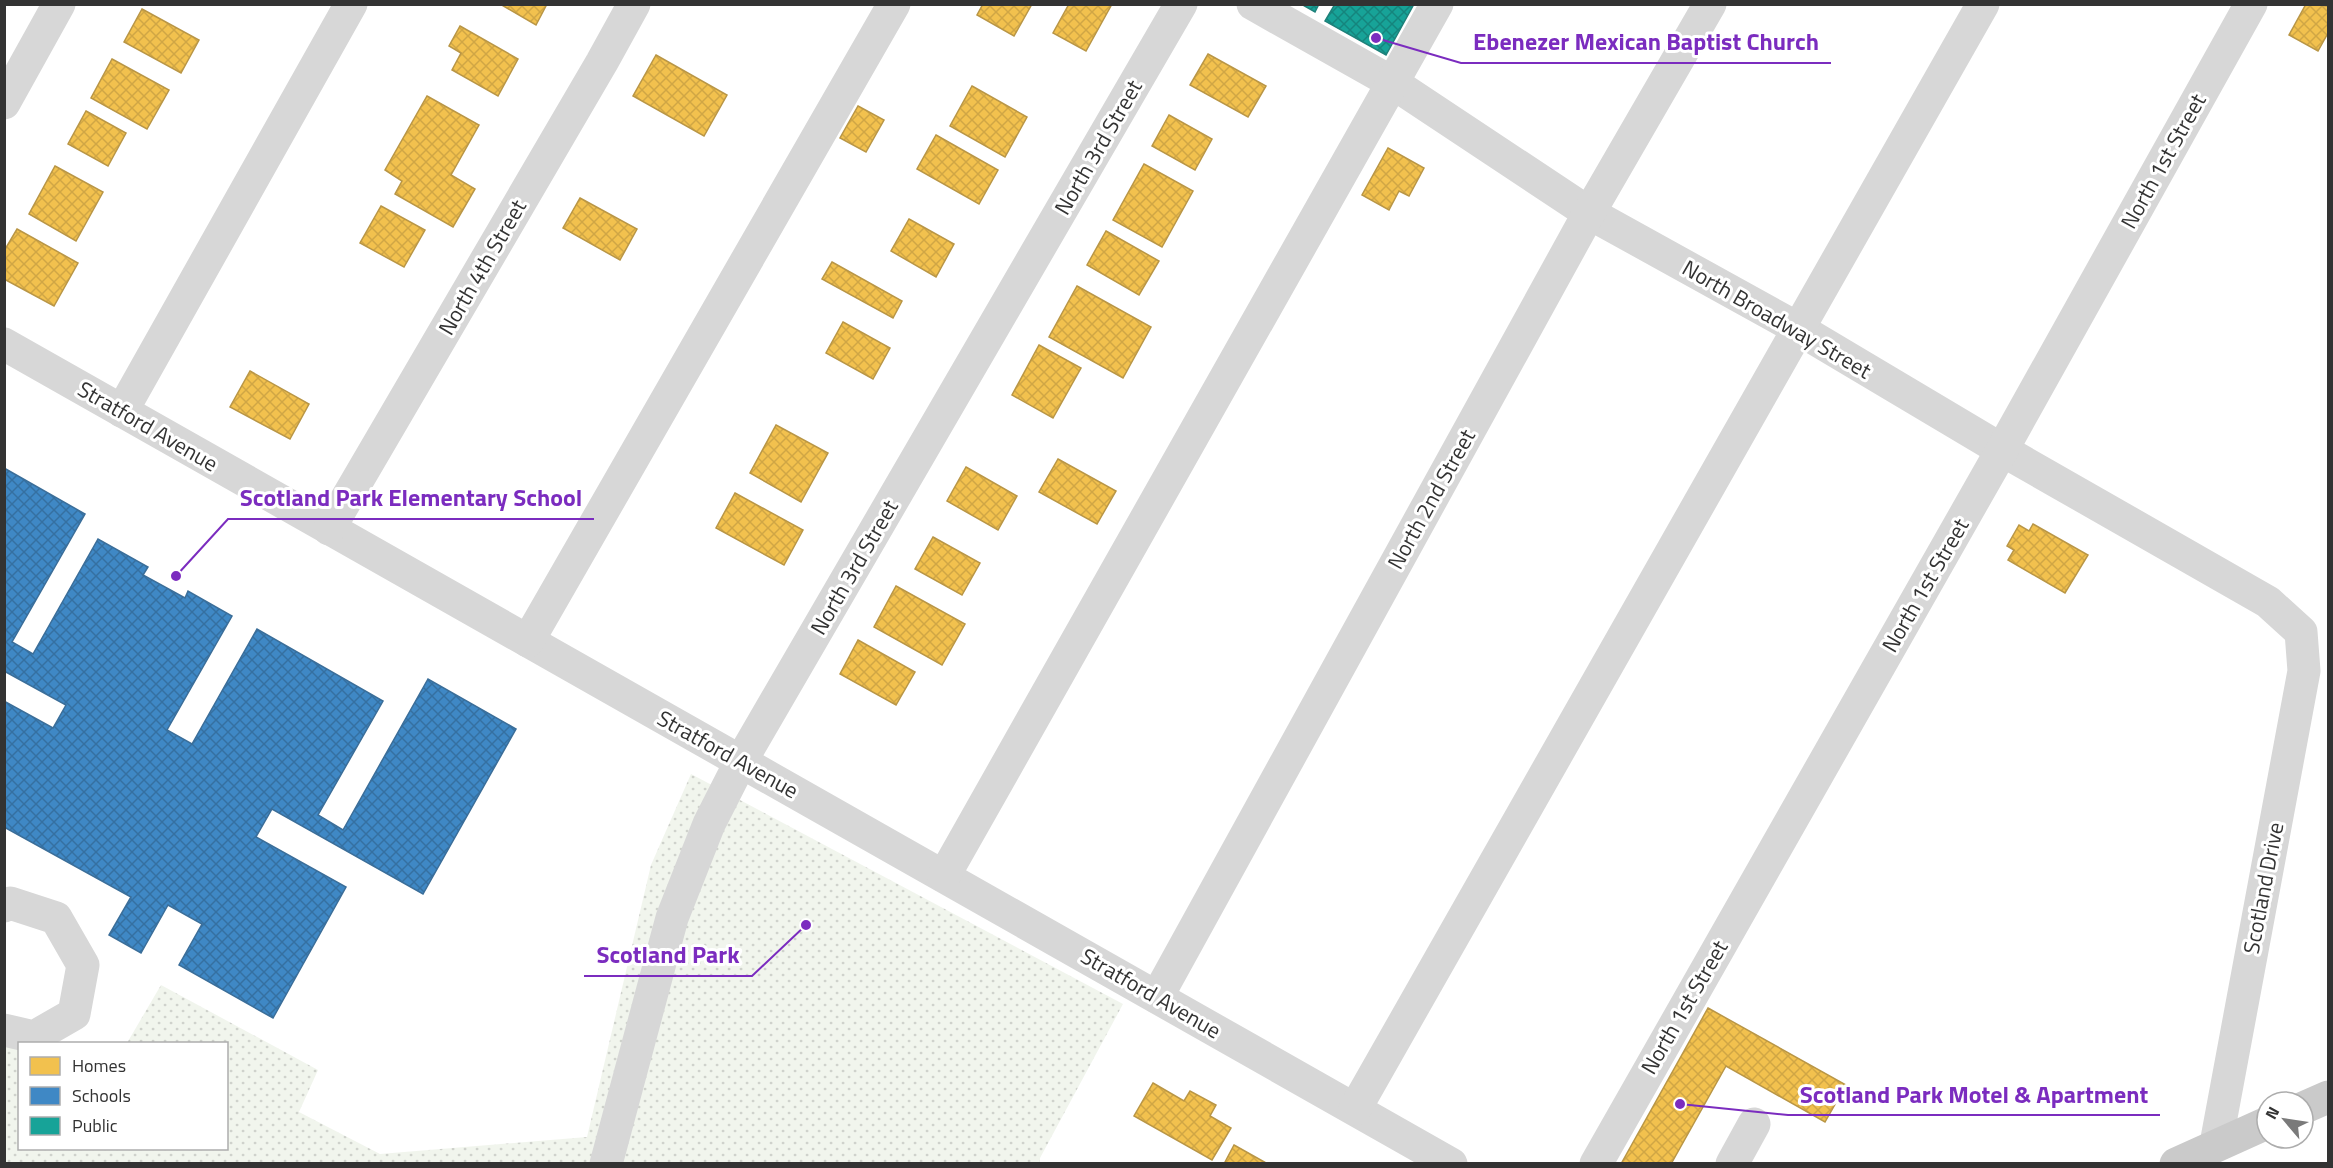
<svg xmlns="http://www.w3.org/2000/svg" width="2333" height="1168" font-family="'Titillium Web',sans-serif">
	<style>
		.park { fill: url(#park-dots) }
		.homes { fill: url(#homes-cross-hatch); stroke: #b99646; stroke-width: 1.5 }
		.schools { fill: url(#schools-cross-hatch); stroke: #3b6e99; stroke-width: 1.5 }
		.public { fill: url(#public-cross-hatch); stroke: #1f817a; stroke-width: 1.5 }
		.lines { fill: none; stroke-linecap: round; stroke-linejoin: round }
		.minor { stroke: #d7d7d7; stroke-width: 33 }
		.major { stroke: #cacaca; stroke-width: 33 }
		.labels { text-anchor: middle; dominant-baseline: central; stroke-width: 6; stroke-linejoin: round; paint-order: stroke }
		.street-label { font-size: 22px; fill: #333; stroke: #fff }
		.leader { fill: none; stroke: #7b2cbf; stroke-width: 2 }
		.callout-dot { fill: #7b2cbf; stroke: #fff; stroke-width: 2 }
		.callout-label { font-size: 24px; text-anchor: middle; font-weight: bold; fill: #7b2cbf; stroke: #fff; stroke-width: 6; stroke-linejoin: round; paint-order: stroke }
	</style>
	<defs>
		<pattern id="park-dots" width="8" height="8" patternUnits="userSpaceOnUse" patternTransform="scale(1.5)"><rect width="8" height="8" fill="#f1f5ed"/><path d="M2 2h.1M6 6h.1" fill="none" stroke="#cfd2cc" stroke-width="1.8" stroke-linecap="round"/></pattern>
		<pattern id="homes-cross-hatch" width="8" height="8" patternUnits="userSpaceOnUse" patternTransform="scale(1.5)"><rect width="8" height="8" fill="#f2c14e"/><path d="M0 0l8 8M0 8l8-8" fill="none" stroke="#d0a645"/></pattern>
		<pattern id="schools-cross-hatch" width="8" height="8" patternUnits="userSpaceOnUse" patternTransform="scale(1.5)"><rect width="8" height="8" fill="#3f88c5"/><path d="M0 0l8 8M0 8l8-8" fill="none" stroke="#3570a1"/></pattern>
		<pattern id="public-cross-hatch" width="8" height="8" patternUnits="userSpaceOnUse" patternTransform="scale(1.5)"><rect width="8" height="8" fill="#17a398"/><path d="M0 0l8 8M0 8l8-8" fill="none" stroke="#15857d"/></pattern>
	</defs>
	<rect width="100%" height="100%" fill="#fff"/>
	<path class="park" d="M691,774L1123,1004L1040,1158V1164L5,1163L4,1020L20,1044V1148H226V1044L127,1043L161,985L318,1070L299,1112L380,1154L587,1137L651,865Z"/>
	<g class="homes">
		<path d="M500,4H547L536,25Z"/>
		<path d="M983,4H1032L1014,36L977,15Z"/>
		<path d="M1069,4H1112L1086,51L1053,33Z"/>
		<path d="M2306,4L2328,6V33L2318,51L2289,35Z"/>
		<path d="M142,9L199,40L181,73L124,42Z"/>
		<path d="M460,26L518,59L498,96L452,70L461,53L449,46Z"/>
		<path d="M1208,54L1266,86L1248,117L1190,85Z"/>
		<path d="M656,55L727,95L704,136L633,96Z"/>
		<path d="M112,59L169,90L147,129L91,98Z"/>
		<path d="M972,86L1027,117L1005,157L950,126Z"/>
		<path d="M427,96L479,125L451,175L475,189L453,227L395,194L402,181L385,170Z"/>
		<path d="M858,106L884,120L866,152L840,138Z"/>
		<path d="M86,111L126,133L108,166L68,144Z"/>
		<path d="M1169,115L1212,139L1195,170L1152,146Z"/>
		<path d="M936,135L998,170L979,204L917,169Z"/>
		<path d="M1388,148L1424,168L1409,196L1399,191L1389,210L1362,195Z"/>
		<path d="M1144,164L1193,191L1162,247L1113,220Z"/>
		<path d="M55,166L103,192L76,241L29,214Z"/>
		<path d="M580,198L637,229L620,260L563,228Z"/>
		<path d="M381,206L425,230L404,267L360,243Z"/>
		<path d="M909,219L954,244L936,277L891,251Z"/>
		<path d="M17,229L78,263L54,306L4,279V251Z"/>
		<path d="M1106,231L1159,261L1139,295L1087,265Z"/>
		<path d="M832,262L902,301L893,318L822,279Z"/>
		<path d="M1077,286L1151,327L1123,378L1049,337Z"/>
		<path d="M843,322L890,348L873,379L826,353Z"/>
		<path d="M1039,345L1081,368L1053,418L1012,395Z"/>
		<path d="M250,371L309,404L290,439L230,407Z"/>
		<path d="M776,425L828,453L801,502L750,473Z"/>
		<path d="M1058,459L1116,491L1097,524L1039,492Z"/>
		<path d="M966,467L1017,496L998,530L947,501Z"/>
		<path d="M735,493L803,530L784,565L716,528Z"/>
		<path d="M2033,524L2088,555L2065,593L2008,560L2014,550L2007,546L2019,525L2029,531Z"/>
		<path d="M933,537L980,563L962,595L915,569Z"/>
		<path d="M896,586L965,624L942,665L874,627Z"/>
		<path d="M858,640L915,672L896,705L840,674Z"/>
		<path d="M1708,1008L1846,1085L1825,1122L1726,1066L1671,1164H1621Z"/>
		<path d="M1153,1083L1184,1101L1190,1091L1216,1105L1210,1116L1231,1128L1212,1160L1134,1116Z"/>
		<path d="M1234,1145L1268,1164H1224Z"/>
	</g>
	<path class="schools" d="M4,468L85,514L12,642L33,654L98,539L148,567L143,575L185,598L188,591L232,616L167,730L192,744L257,629L383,701L318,815L343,830L428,679L516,729L423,894L272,809L256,837L346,887L273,1018L179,965L202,924L168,905L141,953L109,935L131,897L4,827V701L53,728L66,705L4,671Z"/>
	<g class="public">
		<path d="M1301,4H1319L1315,12Z"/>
		<path d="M1335,4H1414L1386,55L1325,21Z"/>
	</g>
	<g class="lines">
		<g class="minor">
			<path d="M1253,4L1393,83L1589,213L1797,328L2002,450L2268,602L2301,632L2304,671L2216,1144"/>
			<path d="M4,103L59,4"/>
			<path d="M4,344L1451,1164"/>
			<path d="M122,411L351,4"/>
			<path d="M329,529L602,62L634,4"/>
			<path d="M528,641L894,4"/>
			<path d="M944,876L1437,4"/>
			<path d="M4,906L10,903L56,918L83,965L74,1014L34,1037L4,1030"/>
			<path d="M1157,997L1589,213L1710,4"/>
			<path d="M1355,1109L1983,4"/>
			<path d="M606,1164L672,918L709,824L741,761L1181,4"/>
			<path d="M1596,1164L2002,450L2251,4"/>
			<path d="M1732,1164L1754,1124"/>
		</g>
		<g class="major">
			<path d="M2303,1108L2328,1097"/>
			<path d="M2176,1164L2267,1123"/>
		</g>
	</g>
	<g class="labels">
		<g class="street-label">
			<text transform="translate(1098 147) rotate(-60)">North 3rd Street</text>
			<text transform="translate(2163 161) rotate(-61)">North 1st Street</text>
			<text transform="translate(482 267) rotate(-60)">North 4th Street</text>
			<text transform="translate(1777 319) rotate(30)">North Broadway Street</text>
			<text transform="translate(148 426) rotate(30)">Stratford Avenue</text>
			<text transform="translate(1431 499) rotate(-61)">North 2nd Street</text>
			<text transform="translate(854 567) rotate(-60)">North 3rd Street</text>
			<text transform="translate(1925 585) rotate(-60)">North 1st Street</text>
			<text transform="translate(728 754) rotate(29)">Stratford Avenue</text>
			<text transform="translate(2263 888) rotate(-79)">Scotland Drive</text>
			<text transform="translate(1151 993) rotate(30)">Stratford Avenue</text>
			<text transform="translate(1684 1007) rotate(-60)">North 1st Street</text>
		</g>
	</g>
	<path class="leader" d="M1376 38L1461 63H1831M176 576L228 519H594M806 925L752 976H584M1680 1104L1788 1115H2160"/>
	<g class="callout-dot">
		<circle cx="1376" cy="38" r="6"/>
		<circle cx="176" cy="576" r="6"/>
		<circle cx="806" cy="925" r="6"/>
		<circle cx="1680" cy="1104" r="6"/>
	</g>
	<g class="callout-label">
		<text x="1646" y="50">Ebenezer Mexican Baptist Church</text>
		<text x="411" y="506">Scotland Park Elementary School</text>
		<text x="668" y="963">Scotland Park</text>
		<text x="1974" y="1103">Scotland Park Motel &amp; Apartment</text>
	</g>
	<rect width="2333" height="1168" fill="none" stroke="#333333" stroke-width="12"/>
	<rect x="18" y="1042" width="210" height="108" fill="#ffffff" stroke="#adadad" stroke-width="1.5"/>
	<rect x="30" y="1057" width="30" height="18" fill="#f2c14e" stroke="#adadad" stroke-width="1.5"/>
	<text x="72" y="1072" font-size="18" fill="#333333">Homes</text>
	<rect x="30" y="1087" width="30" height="18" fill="#3f88c5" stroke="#adadad" stroke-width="1.5"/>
	<text x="72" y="1102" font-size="18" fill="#333333">Schools</text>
	<rect x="30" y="1117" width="30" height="18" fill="#17a398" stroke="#adadad" stroke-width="1.5"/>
	<text x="72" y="1132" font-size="18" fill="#333333">Public</text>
	<g transform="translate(2285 1120) rotate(299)"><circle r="28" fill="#ffffff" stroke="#adadad" stroke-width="1.5"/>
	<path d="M0-4.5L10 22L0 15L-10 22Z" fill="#7a7a7a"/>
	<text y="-9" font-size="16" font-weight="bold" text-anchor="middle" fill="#333333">N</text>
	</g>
</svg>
